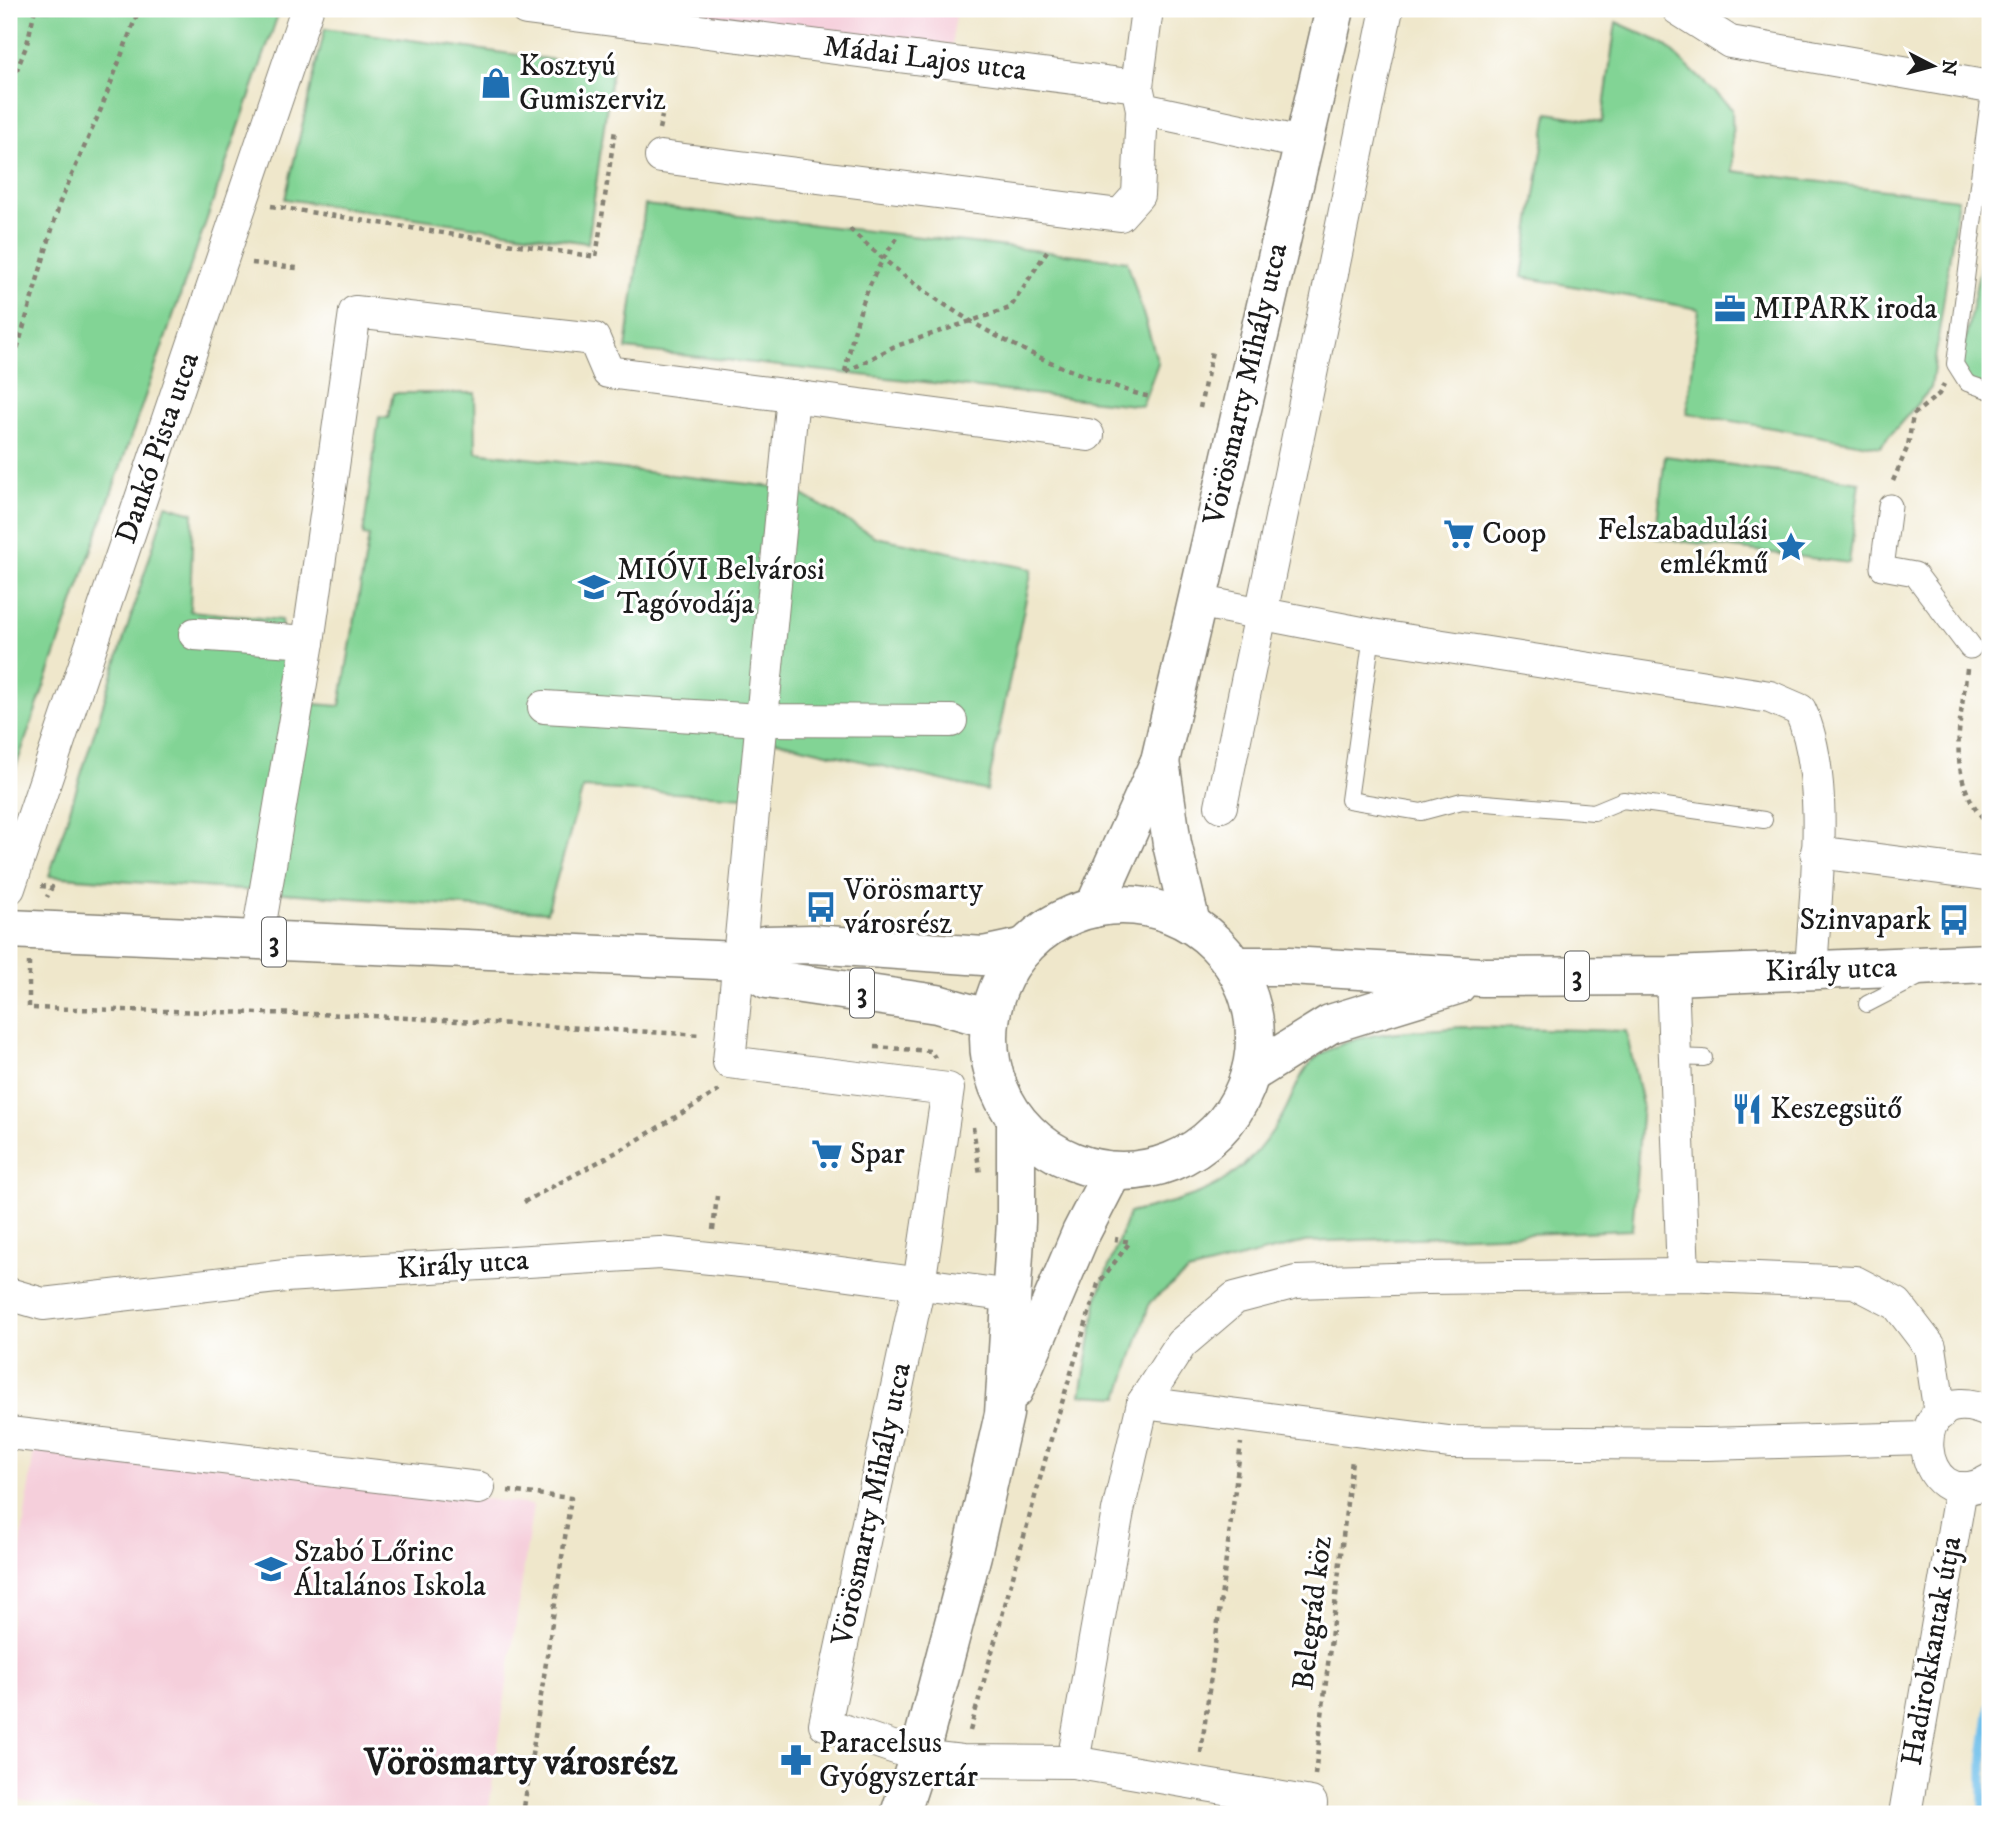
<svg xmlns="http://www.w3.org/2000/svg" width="1999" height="1823" font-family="'IM FELL DW Pica',serif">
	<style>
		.built { fill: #f5cfdb }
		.green { fill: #82d495; stroke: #4f7858; stroke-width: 2 }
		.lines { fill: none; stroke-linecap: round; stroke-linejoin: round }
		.stream { stroke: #70c0eb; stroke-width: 9 }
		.service-casing { stroke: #868274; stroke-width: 18 }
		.pedestrian-casing { stroke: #868274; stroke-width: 25 }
		.minor-casing { stroke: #868274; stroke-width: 34 }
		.tertiary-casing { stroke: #868274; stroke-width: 41 }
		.secondary-casing { stroke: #868274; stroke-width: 41 }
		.primary-casing { stroke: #868274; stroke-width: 41 }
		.path { stroke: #868274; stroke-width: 4.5; stroke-dasharray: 5 5; stroke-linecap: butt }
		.service { stroke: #fff; stroke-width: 16 }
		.pedestrian { stroke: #fff; stroke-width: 23 }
		.minor { stroke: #fff; stroke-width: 32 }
		.tertiary { stroke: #fff; stroke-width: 38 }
		.secondary { stroke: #fff; stroke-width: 38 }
		.primary { stroke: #fff; stroke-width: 38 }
		.labels { text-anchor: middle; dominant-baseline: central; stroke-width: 6; stroke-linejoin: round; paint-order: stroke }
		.shield { fill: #fff; stroke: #606060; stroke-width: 2 }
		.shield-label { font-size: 28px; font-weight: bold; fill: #1c1c1c }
		.street-label { font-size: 30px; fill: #1c1c1c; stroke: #fff }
		.poi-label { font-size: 30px; fill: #1c1c1c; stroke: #fff; text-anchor: start }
		.district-label { font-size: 37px; font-weight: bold; fill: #1c1c1c; stroke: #fff }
	</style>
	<rect width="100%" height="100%" fill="#fff"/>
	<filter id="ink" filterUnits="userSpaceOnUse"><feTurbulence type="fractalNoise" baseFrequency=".0143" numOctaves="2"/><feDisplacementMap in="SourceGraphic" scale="14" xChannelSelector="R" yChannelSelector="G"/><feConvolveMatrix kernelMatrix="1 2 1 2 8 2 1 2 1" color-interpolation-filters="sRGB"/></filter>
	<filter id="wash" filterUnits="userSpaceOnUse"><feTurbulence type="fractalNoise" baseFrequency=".00686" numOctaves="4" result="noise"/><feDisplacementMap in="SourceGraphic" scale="28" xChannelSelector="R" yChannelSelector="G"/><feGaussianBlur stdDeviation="1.57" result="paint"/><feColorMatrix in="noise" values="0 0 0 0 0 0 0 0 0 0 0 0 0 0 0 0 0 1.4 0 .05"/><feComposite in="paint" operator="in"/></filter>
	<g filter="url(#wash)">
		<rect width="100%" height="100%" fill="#efe7cb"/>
		<g class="built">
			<path d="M585,9H956L952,45Z"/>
			<path d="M35,1442L533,1505L488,1814H129L9,1799V1634Z"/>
		</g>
		<g class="green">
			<path d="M9,9H280L9,787Z"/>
			<path d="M1616,22L1663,43L1732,109L1733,171L1958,199L1931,388L1880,447L1687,413L1699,309L1522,277L1548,113L1602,122Z"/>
			<path d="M325,28L612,68L588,243L285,199Z"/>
			<path d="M645,205L1127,261L1158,363L1142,406L626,349Z"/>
			<path d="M1990,219V396L1978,397L1959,371Z"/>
			<path d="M393,393H475L476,452L792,489L876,537L1032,569L987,791L768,739L746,797L583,788L547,912L49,876L166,505L193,513L190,611L281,620L290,702L340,706L369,536L363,535L379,417L388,418Z"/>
			<path d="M1665,456L1860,482L1849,563L1655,538Z"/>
			<path d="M1461,1027L1626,1031L1642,1104L1632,1230L1305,1242L1188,1272L1150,1302L1119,1397L1081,1395L1098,1295L1129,1213C1203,1195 1238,1187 1281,1118C1294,1097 1299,1069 1320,1055C1359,1029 1417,1032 1461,1027Z"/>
		</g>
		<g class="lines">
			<path class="stream" d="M1983,1814V1757L1990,1706"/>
		</g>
	</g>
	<g filter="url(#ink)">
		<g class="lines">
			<defs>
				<g id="service">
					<path d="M1990,92L1955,364L1967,383L1990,391"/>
					<path d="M1372,635L1349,800L1421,812L1462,801L1594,812L1623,800L1764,820"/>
					<path d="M1867,1004L1921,976"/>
					<path d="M1673,1057L1704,1058"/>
				</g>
				<path id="pedestrian" d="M1890,506L1882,568L1915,574L1970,647"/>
				<g id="minor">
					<path d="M526,9L1137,86"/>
					<path d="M1147,9L1137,86L1142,109L1302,143"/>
					<path d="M1678,9L1730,42L1990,87"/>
					<path d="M661,157L1120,215L1138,195L1142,109"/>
					<path d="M793,396L729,1062L948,1089L919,1284L825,1724L919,1756L962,1761L1073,1762L1311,1803L1310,1814"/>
					<path d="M1196,601L1372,635L1770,697L1800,710C1831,777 1815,897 1811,971"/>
					<path d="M195,634L308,642"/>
					<path d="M544,707L761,720L951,721"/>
					<path d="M1221,806L1387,9"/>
					<path d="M1817,852L1986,874L1990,872"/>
					<path d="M9,888L307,9"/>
					<path d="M257,941L308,642L355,312L594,339L608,372L1088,435"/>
					<path d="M1672,976L1683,1275"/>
					<path d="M9,1294L43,1304L285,1276L660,1253L789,1266L1011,1296"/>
					<path d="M1143,1403L1449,1442L1706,1444L1925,1438"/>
					<path d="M1990,1412C1900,1371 1913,1525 1990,1480"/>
					<path d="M9,1433L479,1488"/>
					<path d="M1073,1762L1118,1511L1143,1403L1181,1344L1235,1298L1296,1282L1425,1278L1683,1275L1855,1282L1897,1304L1930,1347L1940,1414"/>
					<path d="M1905,1814L1961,1488"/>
				</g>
				<g id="tertiary">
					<path d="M1160,761L1172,844L1191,924"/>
					<path d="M1094,908L1160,761L1335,9"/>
				</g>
				<g id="secondary">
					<path d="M1014,1390L1081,1233L1113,1171"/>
					<path d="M900,1814L919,1756L972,1555L1004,1414L1016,1222V1119"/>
				</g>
				<g id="primary">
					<circle cx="1122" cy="1038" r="133"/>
					<path d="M9,929L738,961L767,979L937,1004L990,1019"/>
					<path d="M738,961L765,945L813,944L983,956L1025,947"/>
					<path d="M1234,966H1289L1483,977L1672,976L1990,963"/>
					<path d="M1250,1074L1330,1024L1457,985"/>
				</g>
			</defs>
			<use href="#service" class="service-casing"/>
			<use href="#pedestrian" class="pedestrian-casing"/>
			<use href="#minor" class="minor-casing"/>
			<use href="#tertiary" class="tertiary-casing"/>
			<use href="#secondary" class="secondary-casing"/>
			<use href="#primary" class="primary-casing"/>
			<g class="path">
				<path d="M9,90L27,44L35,9"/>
				<path d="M659,129L662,116"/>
				<path d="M271,206L596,257L615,130"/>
				<path d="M850,229C921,297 1012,353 1106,383C1121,388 1137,395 1152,397"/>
				<path d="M252,263L297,268"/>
				<path d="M845,372C856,319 866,279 900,234"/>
				<path d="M846,372L893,347L1010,308L1047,251"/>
				<path d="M9,377L60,202L101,109L139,9"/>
				<path d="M1207,377L1212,351"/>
				<path d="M1200,408L1205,383"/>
				<path d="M1893,481L1908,446L1913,415L1939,394L1944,384"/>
				<path d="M1967,669C1960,728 1944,778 1990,826"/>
				<path d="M41,886L52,887L47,897"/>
				<path d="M29,962V1008L355,1015L702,1035"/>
				<path d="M875,1047L931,1051L935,1058"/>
				<path d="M973,1127L980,1174"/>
				<path d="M524,1202L626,1147L720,1090"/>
				<path d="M713,1230L717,1196"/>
				<path d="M508,1491L571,1498L523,1814"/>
				<path d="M970,1731L1051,1439L1098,1284L1130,1242L1115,1239"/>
				<path d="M1201,1753L1241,1443"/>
				<path d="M1315,1775L1352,1460"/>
			</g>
			<use href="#service" class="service"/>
			<use href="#pedestrian" class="pedestrian"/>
			<use href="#minor" class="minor"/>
			<use href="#tertiary" class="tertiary"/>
			<use href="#secondary" class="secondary"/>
			<use href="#primary" class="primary"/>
		</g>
	</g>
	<defs>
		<symbol id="shop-bare" viewBox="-9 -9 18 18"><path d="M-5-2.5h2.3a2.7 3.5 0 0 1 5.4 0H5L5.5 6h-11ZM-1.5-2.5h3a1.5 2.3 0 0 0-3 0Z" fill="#1f6fb2" stroke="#fff" stroke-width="2.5" paint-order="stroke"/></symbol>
		<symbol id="office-bare" viewBox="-9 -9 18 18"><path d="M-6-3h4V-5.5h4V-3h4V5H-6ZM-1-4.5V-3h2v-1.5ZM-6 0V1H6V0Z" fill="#1f6fb2" stroke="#fff" stroke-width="2.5" paint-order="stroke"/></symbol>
		<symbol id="supermarket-bare" viewBox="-9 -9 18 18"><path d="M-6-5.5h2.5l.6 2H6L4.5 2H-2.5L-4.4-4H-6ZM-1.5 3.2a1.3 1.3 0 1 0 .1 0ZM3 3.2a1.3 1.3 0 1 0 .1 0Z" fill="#1f6fb2" stroke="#fff" stroke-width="2.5" paint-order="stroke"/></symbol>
		<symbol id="sight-bare" viewBox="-9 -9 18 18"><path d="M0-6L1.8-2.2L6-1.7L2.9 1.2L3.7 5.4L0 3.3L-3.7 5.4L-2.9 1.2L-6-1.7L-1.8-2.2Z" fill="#1f6fb2" stroke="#fff" stroke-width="2.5" paint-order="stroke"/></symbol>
		<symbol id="school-bare" viewBox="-9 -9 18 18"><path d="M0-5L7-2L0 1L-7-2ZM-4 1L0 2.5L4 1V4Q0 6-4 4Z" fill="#1f6fb2" stroke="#fff" stroke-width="2.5" paint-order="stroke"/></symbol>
		<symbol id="bus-bare" viewBox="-9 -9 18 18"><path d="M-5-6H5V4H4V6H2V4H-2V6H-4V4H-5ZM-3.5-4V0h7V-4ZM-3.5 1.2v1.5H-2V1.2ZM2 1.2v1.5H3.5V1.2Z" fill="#1f6fb2" stroke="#fff" stroke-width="2.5" paint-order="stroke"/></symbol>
		<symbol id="restaurant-bare" viewBox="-9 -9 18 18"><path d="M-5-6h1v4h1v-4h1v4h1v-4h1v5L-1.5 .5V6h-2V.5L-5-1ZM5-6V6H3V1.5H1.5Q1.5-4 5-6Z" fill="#1f6fb2" stroke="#fff" stroke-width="2.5" paint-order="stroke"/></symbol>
		<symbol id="pharmacy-bare" viewBox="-9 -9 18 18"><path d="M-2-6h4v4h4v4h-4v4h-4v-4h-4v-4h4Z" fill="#1f6fb2" stroke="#fff" stroke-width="2.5" paint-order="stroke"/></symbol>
	</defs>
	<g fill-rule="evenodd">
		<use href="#shop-bare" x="474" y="61" width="44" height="44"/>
		<use href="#office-bare" x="1708" y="287" width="44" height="44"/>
		<use href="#supermarket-bare" x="1437" y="512" width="44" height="44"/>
		<use href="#sight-bare" x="1769" y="525" width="44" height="44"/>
		<use href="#school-bare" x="572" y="565" width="44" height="44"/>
		<use href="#bus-bare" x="799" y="885" width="44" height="44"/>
		<use href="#bus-bare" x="1932" y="898" width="44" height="44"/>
		<use href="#restaurant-bare" x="1725" y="1087" width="44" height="44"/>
		<use href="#supermarket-bare" x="805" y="1132" width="44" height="44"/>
		<use href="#school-bare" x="249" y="1547" width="44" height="44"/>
		<use href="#pharmacy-bare" x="774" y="1738" width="44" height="44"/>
	</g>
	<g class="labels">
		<g class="shield">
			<rect x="262" y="917.5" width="24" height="49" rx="5"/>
			<rect x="1565" y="951.5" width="24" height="49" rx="5"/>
			<rect x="850" y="968.5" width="24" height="49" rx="5"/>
		</g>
		<g class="shield-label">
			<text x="274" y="942">3</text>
			<text x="1577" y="976">3</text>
			<text x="862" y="993">3</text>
		</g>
		<g class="street-label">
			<text transform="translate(925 59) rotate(7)">Mádai Lajos utca</text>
			<text transform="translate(1246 384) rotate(-77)">Vörösmarty Mihály utca</text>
			<text transform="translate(158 448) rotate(-71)">Dankó Pista utca</text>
			<text transform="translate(1831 970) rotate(-2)">Király utca</text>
			<text transform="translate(463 1265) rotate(-4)">Király utca</text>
			<text transform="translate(872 1504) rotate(-78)">Vörösmarty Mihály utca</text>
			<text transform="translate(1313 1613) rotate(-83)">Belegrád köz</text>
			<text transform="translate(1932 1651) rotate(-80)">Hadirokkantak útja</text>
		</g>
		<g class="poi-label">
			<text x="519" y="66">Kosztyú<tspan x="519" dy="34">Gumiszerviz</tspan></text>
			<text x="1753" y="309">MIPARK iroda</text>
			<text x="1768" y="530" text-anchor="end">Felszabadulási<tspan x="1768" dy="34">emlékmű</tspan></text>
			<text x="1482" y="534">Coop</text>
			<text x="617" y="570">MIÓVI Belvárosi<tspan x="617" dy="34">Tagóvodája</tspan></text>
			<text x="844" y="890">Vörösmarty<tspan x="844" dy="34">városrész</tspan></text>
			<text x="1931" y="920" text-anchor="end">Szinvapark</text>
			<text x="1770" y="1109">Keszegsütő</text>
			<text x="850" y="1154">Spar</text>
			<text x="294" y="1552">Szabó Lőrinc<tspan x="294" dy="34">Általános Iskola</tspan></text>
			<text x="819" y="1743">Paracelsus<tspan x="819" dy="34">Gyógyszertár</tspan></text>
		</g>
		<g class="district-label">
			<text x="521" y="1763">Vörösmarty városrész</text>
		</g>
	</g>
	<rect width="1999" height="1823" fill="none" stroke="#fff" stroke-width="35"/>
	<g transform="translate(1933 66) rotate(96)" stroke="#ffffff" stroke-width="5" paint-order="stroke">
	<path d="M0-5L12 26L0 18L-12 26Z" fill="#1c1c1c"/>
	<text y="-10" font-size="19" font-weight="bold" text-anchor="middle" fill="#1c1c1c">N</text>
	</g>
</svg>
